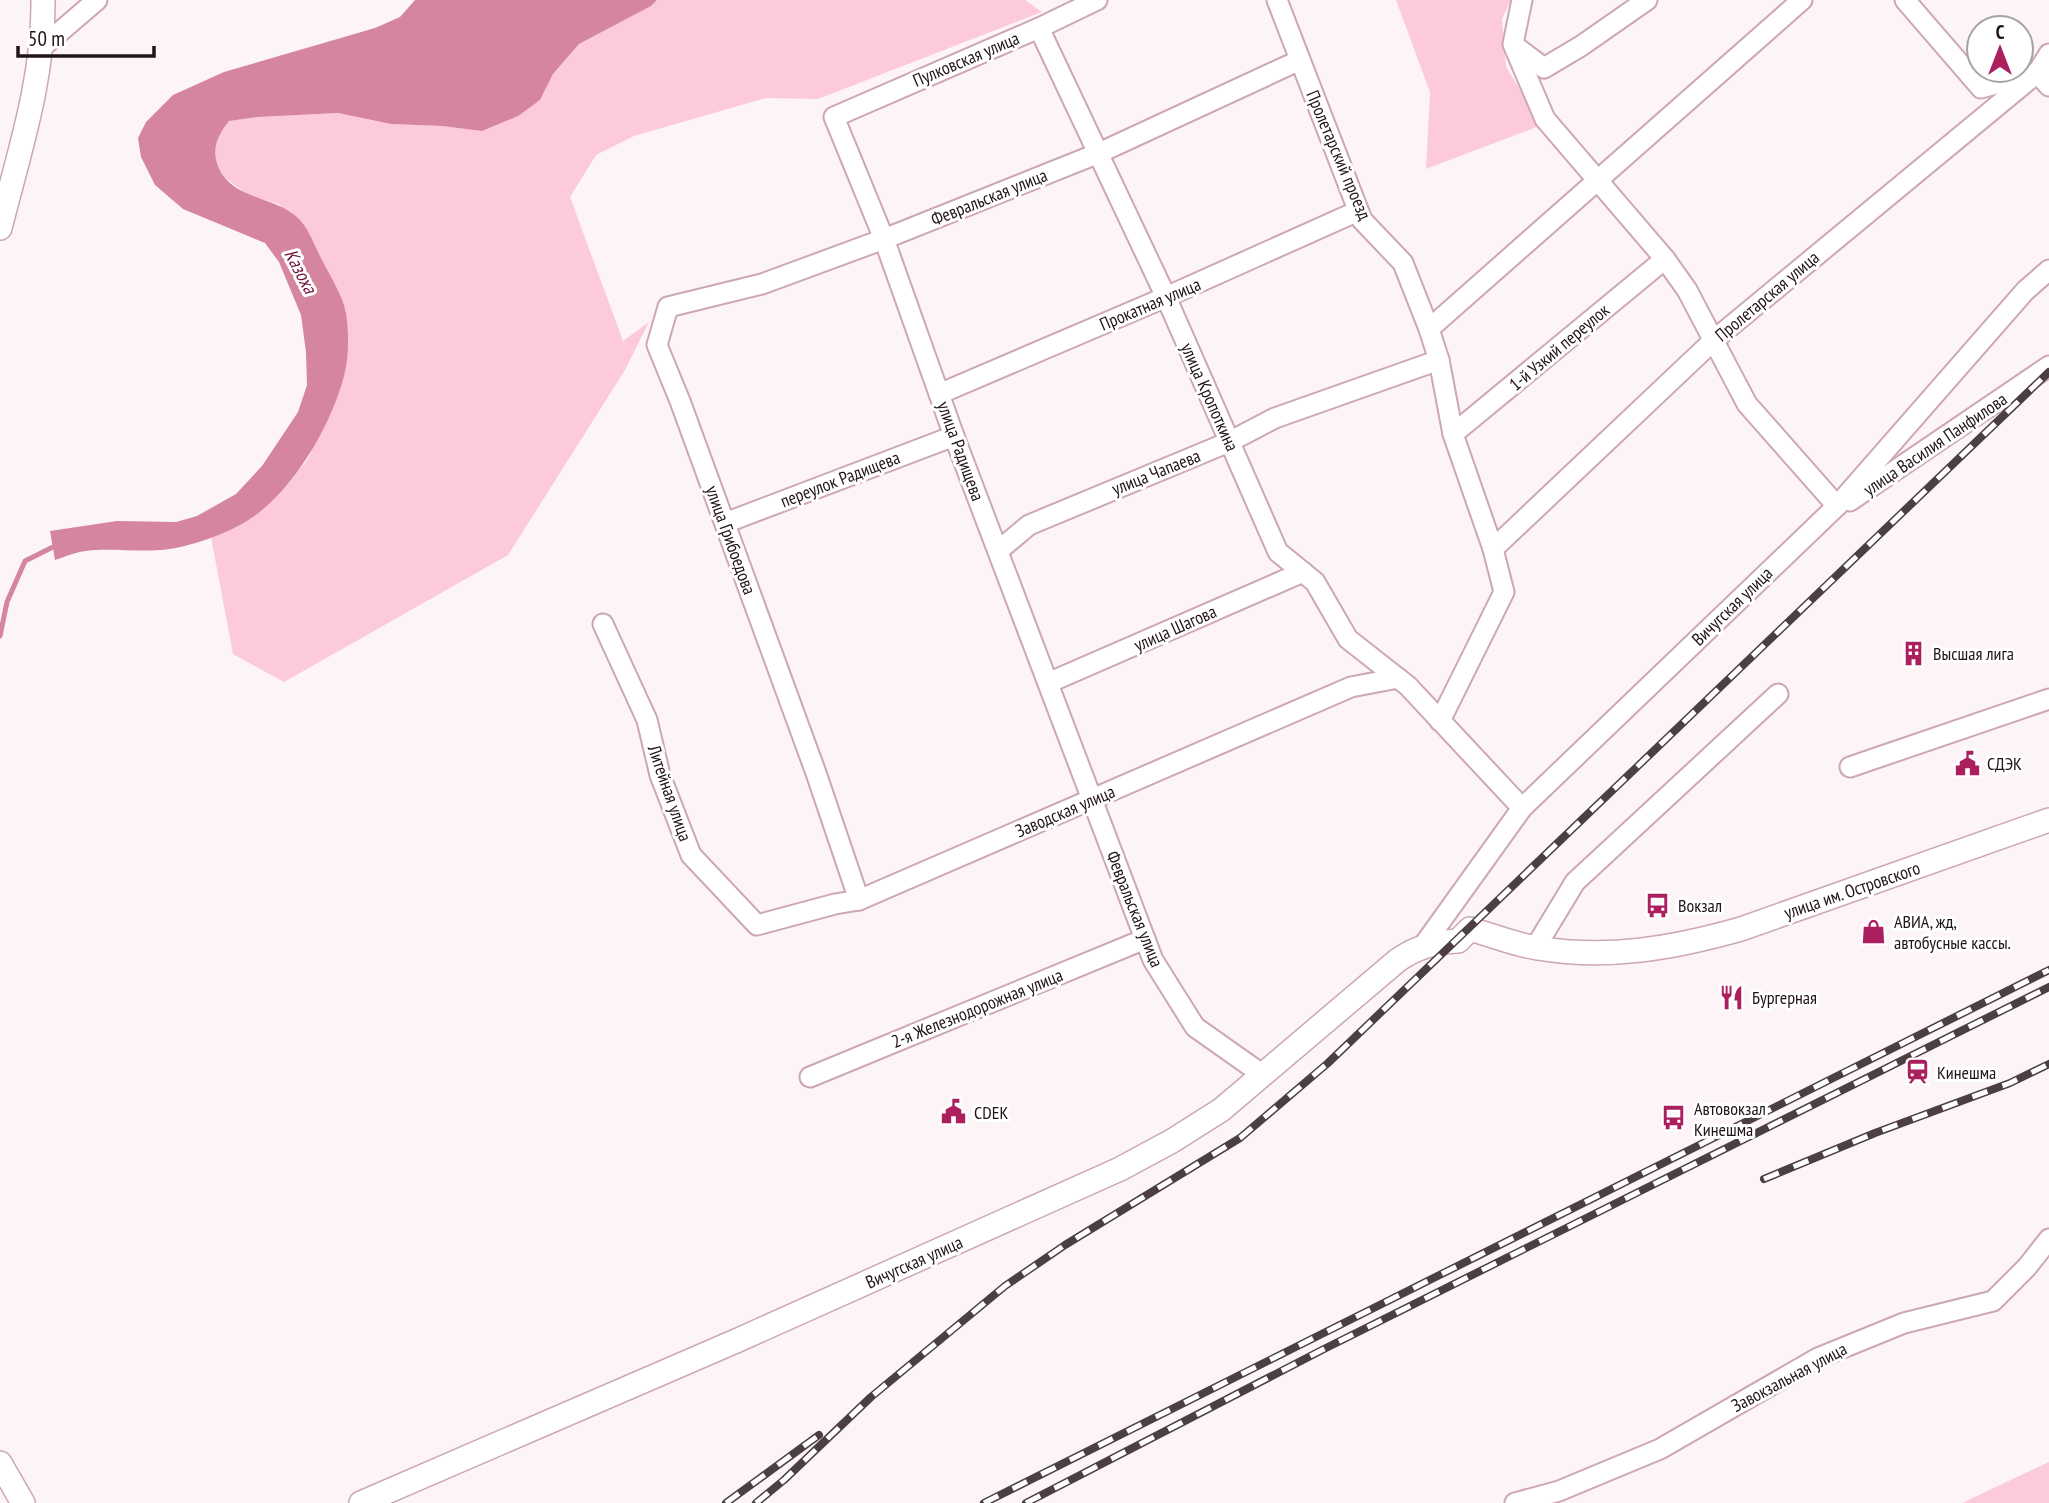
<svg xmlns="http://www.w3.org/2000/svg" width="2049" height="1503" font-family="'PT Sans Narrow',sans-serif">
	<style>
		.green { fill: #fccad8 }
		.water { fill: #d5859e }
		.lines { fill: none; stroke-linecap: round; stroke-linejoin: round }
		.stream { stroke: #d5859e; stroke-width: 5 }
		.minor-casing { stroke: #cda7b2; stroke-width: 23 }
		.major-casing { stroke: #cda7b2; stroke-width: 26 }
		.minor { stroke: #fff; stroke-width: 19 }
		.major { stroke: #fff; stroke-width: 23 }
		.rail-casing { stroke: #4c3f42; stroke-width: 8 }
		.rail { stroke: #fff; stroke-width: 5; stroke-dasharray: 16; stroke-linecap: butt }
		.labels { text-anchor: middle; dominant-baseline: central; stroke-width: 6; stroke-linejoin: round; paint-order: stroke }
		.street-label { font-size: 18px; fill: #211317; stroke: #fff }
		.poi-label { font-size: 18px; fill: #211317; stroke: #fff; text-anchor: start }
		.water-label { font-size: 19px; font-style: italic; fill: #70103c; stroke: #fff }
	</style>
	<rect width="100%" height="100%" fill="#fcf4f6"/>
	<g class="green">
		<path d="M657,0H1025L1042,12L818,99L766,98L634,136L596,155L570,197L623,341L649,322L625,370L508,555L284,682L233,654L211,537L240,525L289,483L308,459L319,434L346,310L314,245L279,204L248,195L225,178L216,164L215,150L219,133L229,121L258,117L338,113L391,124L442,126L482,131L540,100L553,74L579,44L651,6Z"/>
		<path d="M1396,0H1511L1502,19L1506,67L1542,125L1426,169L1430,92Z"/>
		<path d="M2049,1462V1503H1962Z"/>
	</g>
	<path class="water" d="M415,0H657L651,6L579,44L553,74L540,100L518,116L482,131L442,126L391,124L338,113L258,117L229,121C215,138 210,155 222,174C239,200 277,197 299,219C309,229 315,247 322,260C330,276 343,296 346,313C349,333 349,357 344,376C330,429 289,499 240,525C220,536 183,549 160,550C135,552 110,548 86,551C75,552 65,557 55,560L50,531L117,521L176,522L197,516L236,494L262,466L298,412L307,385L306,352L301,315L279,262L265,243L183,209L155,185L141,157L138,138L146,122L173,95L224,72L375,28L400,17Z"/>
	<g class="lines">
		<path class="stream" d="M0,636L7,602L25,561L53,547"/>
		<defs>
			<g id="minor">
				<path d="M1097,0L1039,28L834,117L884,239L954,436L1153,960L1195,1027L1263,1075"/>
				<path d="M1277,0L1362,220L1403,263L1429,329L1439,360L1453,434L1493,549L1504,592L1440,721"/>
				<path d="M1522,0L1513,44L1545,119L1665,259L1687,290L1747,404L1837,506"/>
				<path d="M1905,0L1981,88L2037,73L2049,86"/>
				<path d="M1039,28L1166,297L1278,552L1315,582L1348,639L1408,686L1522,808"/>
				<path d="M1515,46L1544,68L1581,46L1647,0"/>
				<path d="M41,48L97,0"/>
				<path d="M1300,60L1099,153L884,239L762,284L668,307L657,345L680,401L816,773L859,900L1351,687L1398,678"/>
				<path d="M1429,329L1802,0"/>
				<path d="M939,394L1166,297L1358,211"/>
				<path d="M1453,434L1665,259"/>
				<path d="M1850,501L2049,366"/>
				<path d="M725,523L954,436"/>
				<path d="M1493,549L1714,340L2037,73L2049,54"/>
				<path d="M998,551L1029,525L1229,442L1275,418L1439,360"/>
				<path d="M603,624L647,720L660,775L691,855L757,925L835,904L859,900"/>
				<path d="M1048,683L1303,572"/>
				<path d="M1850,767L2049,699"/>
				<path d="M1423,946L1522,808L1837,506L2025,291L2049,270"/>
				<path d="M1535,948L1575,882L1778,694"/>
				<path d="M810,1077L1145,939"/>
				<path d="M1515,1503L1559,1491L1660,1449L1818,1358L1904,1323L1993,1301L2027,1267L2049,1239"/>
			</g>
			<g id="major">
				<path d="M0,228C19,153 44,78 43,0"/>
				<path d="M0,1463L23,1503"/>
				<path d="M361,1503L736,1341L1120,1169L1172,1141L1221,1110L1398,960C1417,947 1435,942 1458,941L1470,929C1492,935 1515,945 1538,948C1607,960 1674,948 1741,929L2049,820"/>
			</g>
		</defs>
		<use href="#minor" class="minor-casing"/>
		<use href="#major" class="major-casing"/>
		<use href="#minor" class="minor"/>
		<use href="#major" class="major"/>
		<defs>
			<g id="rail">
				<path d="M1764,1179L1875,1133L2010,1083L2049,1064"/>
				<path d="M726,1503L819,1435"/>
				<path d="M756,1503L784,1480L871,1397L1005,1286L1065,1245L1240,1138L1328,1063L2049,372"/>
				<path d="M984,1503L2049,970"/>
				<path d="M1026,1503L1324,1349L2049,987"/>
			</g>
		</defs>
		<use href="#rail" class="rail-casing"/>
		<use href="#rail" class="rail"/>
	</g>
	<defs>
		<symbol id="building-bare" viewBox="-9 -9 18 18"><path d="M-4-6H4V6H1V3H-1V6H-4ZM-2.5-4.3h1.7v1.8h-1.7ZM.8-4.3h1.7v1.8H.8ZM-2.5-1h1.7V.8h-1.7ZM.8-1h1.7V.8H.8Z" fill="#ab1f5f" stroke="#fff" stroke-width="2.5" paint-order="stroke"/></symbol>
		<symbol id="civic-bare" viewBox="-9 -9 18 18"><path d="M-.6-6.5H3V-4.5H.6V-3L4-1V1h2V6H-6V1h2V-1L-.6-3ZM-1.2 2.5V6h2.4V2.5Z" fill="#ab1f5f" stroke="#fff" stroke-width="2.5" paint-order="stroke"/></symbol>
		<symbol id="bus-bare" viewBox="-9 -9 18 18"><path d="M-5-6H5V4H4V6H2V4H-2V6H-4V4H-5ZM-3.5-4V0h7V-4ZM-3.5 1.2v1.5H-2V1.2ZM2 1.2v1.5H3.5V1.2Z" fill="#ab1f5f" stroke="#fff" stroke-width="2.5" paint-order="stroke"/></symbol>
		<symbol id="shop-bare" viewBox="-9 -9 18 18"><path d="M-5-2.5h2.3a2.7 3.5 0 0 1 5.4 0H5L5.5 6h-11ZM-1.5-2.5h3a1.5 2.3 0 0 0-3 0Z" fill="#ab1f5f" stroke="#fff" stroke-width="2.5" paint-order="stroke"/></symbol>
		<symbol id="restaurant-bare" viewBox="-9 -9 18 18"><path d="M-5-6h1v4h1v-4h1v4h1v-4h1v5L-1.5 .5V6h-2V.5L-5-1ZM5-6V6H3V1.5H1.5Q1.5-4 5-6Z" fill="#ab1f5f" stroke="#fff" stroke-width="2.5" paint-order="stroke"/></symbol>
		<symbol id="station-bare" viewBox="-9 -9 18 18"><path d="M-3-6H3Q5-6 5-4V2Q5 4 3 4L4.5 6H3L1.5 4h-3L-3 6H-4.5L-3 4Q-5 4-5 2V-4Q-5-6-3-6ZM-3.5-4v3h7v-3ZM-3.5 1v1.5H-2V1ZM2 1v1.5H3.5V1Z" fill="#ab1f5f" stroke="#fff" stroke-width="2.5" paint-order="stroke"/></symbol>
	</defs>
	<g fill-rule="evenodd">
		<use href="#building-bare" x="1896" y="636" width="35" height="35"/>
		<use href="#civic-bare" x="1950" y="746" width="35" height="35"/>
		<use href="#bus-bare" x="1640" y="888" width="35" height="35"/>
		<use href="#shop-bare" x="1856" y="914" width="35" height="35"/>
		<use href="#restaurant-bare" x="1714" y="980" width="35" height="35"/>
		<use href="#station-bare" x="1900" y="1054" width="35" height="35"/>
		<use href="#civic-bare" x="936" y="1094" width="35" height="35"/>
		<use href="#bus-bare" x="1656" y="1100" width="35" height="35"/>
	</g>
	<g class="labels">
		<g class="street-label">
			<text transform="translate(966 59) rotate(-23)">Пулковская улица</text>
			<text transform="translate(1339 155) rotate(67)">Пролетарский проезд</text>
			<text transform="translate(989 197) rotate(-22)">Февральская улица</text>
			<text transform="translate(1767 296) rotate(-40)">Пролетарская улица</text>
			<text transform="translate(1150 304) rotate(-23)">Прокатная улица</text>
			<text transform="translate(1559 347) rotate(-40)">1-й Узкий переулок</text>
			<text transform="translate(1210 397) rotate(66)">улица Кропоткина</text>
			<text transform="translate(1935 444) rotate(-34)">улица Василия Панфилова</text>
			<text transform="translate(961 451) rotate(70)">улица Радищева</text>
			<text transform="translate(1156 472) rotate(-22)">улица Чапаева</text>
			<text transform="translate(840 479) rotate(-21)">переулок Радищева</text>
			<text transform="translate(731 540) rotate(70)">улица Грибоедова</text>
			<text transform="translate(1732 606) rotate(-44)">Вичугская улица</text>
			<text transform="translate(1175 628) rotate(-24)">улица Шагова</text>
			<text transform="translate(670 793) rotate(71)">Литейная улица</text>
			<text transform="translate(1065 811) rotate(-23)">Заводская улица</text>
			<text transform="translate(1852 890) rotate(-19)">улица им. Островского</text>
			<text transform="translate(1135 909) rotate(68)">Февральская улица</text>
			<text transform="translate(977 1008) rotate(-22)">2-я Железнодорожная улица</text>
			<text transform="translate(914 1262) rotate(-24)">Вичугская улица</text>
			<text transform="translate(1789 1377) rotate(-28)">Завокзальная улица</text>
		</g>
		<g class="poi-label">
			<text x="1933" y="653">Высшая лига</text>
			<text x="1987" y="763">СДЭК</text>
			<text x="1678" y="905">Вокзал</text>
			<text x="1894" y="921">АВИА, жд,<tspan x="1894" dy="21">автобусные кассы.</tspan></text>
			<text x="1752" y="997">Бургерная</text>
			<text x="1937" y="1072">Кинешма</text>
			<text x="1694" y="1108">Автовокзал<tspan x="1694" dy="21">Кинешма</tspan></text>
			<text x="974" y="1112">CDEK</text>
		</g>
		<g class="water-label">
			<text transform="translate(301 271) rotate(62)">Казоха</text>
		</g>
	</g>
	<g transform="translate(2000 49)"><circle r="33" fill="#ffffff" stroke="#a6a1a2" stroke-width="2"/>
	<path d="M0-5L12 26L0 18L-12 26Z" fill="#ab1f5f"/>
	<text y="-10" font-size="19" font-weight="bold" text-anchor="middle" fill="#211317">С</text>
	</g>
	<path d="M18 46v10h136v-10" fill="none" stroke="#211317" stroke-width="3.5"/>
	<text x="28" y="46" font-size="21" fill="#211317" stroke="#ffffff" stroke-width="5" paint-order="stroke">50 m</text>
</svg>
